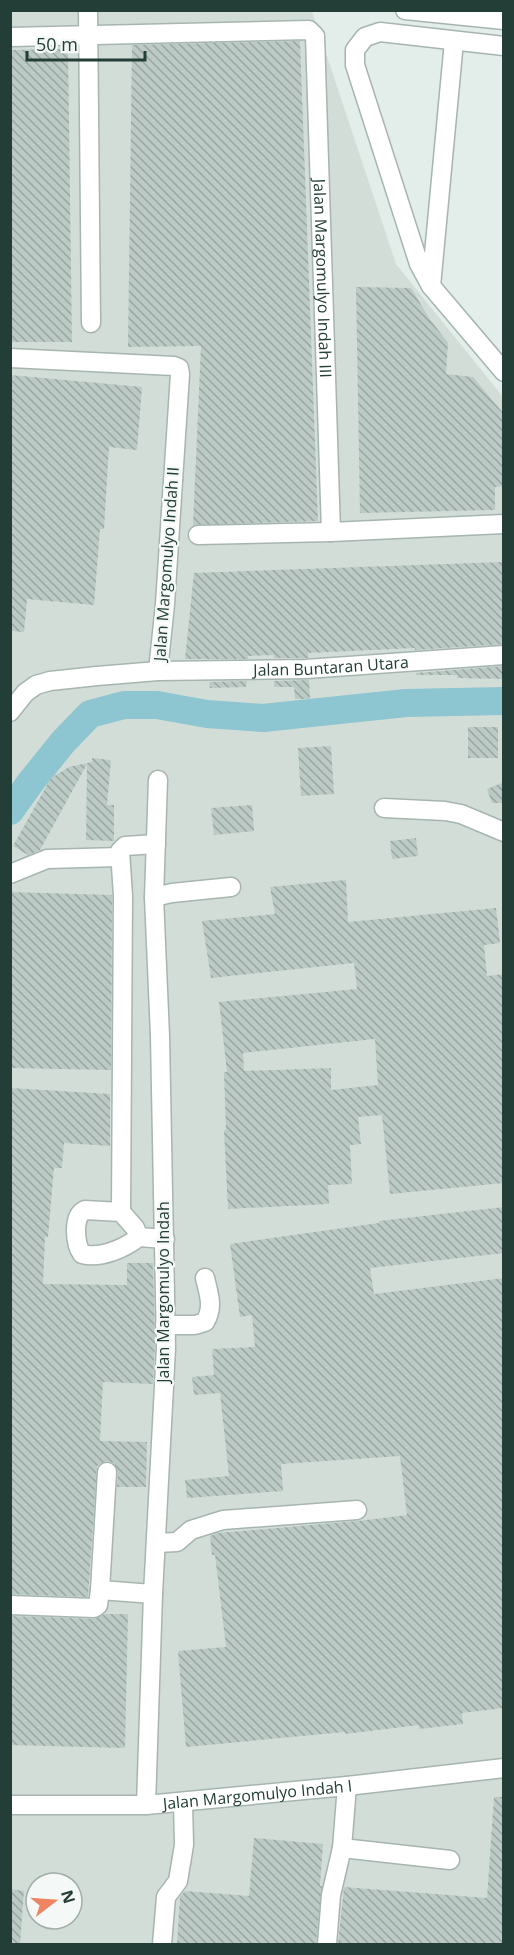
<svg xmlns="http://www.w3.org/2000/svg" width="514" height="1955" font-family="'Open Sans',sans-serif">
	<style>
		.built { fill: #d2ddd8; fill-rule: evenodd }
		.lines { fill: none; stroke-linecap: round; stroke-linejoin: round }
		.river { stroke: #8dc5d0; stroke-width: 28 }
		.building { fill: url(#building-back-hatch); fill-rule: evenodd }
		.minor-casing { stroke: #a6b5b0; stroke-width: 21 }
		.minor { stroke: #fff; stroke-width: 18 }
		.labels { text-anchor: middle; dominant-baseline: central; stroke-width: 4.5; stroke-linejoin: round; paint-order: stroke }
		.street-label { font-size: 16px; fill: #233e37; stroke: #f4f9f7 }
	</style>
	<defs>
		<pattern id="building-back-hatch" width="6" height="6" patternUnits="userSpaceOnUse" patternTransform="scale(1.5)"><rect width="6" height="6" fill="#bccac5"/><path d="M-1 5l2 2M0 0l6 6M5-1l2 2" fill="none" stroke="#98a5a1"/></pattern>
	</defs>
	<rect width="100%" height="100%" fill="#e3ede9"/>
	<path class="built" d="M11,11H312L396,264L503,397V1944H11ZM36,1883H72V1919H36Z"/>
	<g class="lines">
		<path class="river" d="M10,811L30,783L63,742L90,714L124,705H157L207,714L263,718L406,703L504,701"/>
	</g>
	<g class="building">
		<path d="M300,41L318,521L193,525L201,346L128,347L132,45Z"/>
		<path d="M68,49L72,342H10V50Z"/>
		<path d="M356,287L411,288L429,318L448,343L446,374L473,377L504,414V486L495,487V510L360,513Z"/>
		<path d="M10,375L142,387L137,450L109,447L104,529H100L94,605L27,599L24,632L10,631Z"/>
		<path d="M504,562V644L415,650V648L308,653L309,658H274V655L248,656V659H185L194,573Z"/>
		<path d="M504,666V679L457,678V675H416V673Z"/>
		<path d="M309,680L310,699H295L294,687H274V681Z"/>
		<path d="M247,681L246,687L210,688L209,682Z"/>
		<rect x="468" y="727" width="30" height="31"/>
		<path d="M331,746L334,794L301,796L298,748Z"/>
		<path d="M92,758L111,760L107,805H114V841L86,840L87,764L40,850L28,855L13,846L51,778L69,767L92,762Z"/>
		<path d="M504,782V803H492L487,789Z"/>
		<path d="M252,805L254,831L214,835L211,808Z"/>
		<path d="M416,838L418,856L392,859L390,841Z"/>
		<path d="M346,880L348,922L496,908L500,943L484,945L487,976L504,974V1183L390,1194L382,1115L358,1117L361,1144L350,1145L352,1184L328,1185L329,1204L228,1209L224,1130H226L224,1072H227L219,1002L357,989L354,963L211,978L202,921L275,914L270,887ZM375,1039L378,1085L331,1090V1068L244,1071L243,1053Z"/>
		<path d="M10,892L112,895L111,1070L10,1068Z"/>
		<path d="M10,1088L110,1094V1146L64,1143L62,1168H54L48,1237H45L43,1284L127,1285V1263H153L155,1343L153,1384L103,1382L100,1441L147,1442L146,1487H117L118,1472L114,1463L107,1461L97,1466L88,1597L10,1594Z"/>
		<path d="M504,1207V1253L370,1268L374,1294L504,1278V1708L462,1713L463,1724L419,1729V1725L345,1734V1732L186,1747L178,1651L226,1647L215,1555H212L210,1536L218,1533L358,1521L407,1515L400,1456L281,1464L283,1491L187,1498L185,1480L229,1476L220,1393L194,1395L192,1377L214,1375L212,1349L255,1347L252,1315L240,1317L230,1244L379,1223V1221Z"/>
		<path d="M105,1614H128L125,1748L10,1745V1616L94,1619Z"/>
		<path d="M494,1797H504V1944H338L344,1887L487,1898Z"/>
		<path d="M254,1838L323,1844L320,1886H322L316,1944H177L180,1897L185,1891L249,1896Z"/>
		<path d="M10,1889L24,1891L20,1944L10,1943Z"/>
	</g>
	<g class="lines">
		<defs>
			<g id="minor">
				<path d="M88,10L91,323"/>
				<path d="M405,10L504,20"/>
				<path id="s1" d="M10,37L309,30L315,36L331,532L504,524"/>
				<path d="M504,46L380,32L365,37L355,50V65L419,264L431,286L504,372"/>
				<path d="M431,286L454,41"/>
				<path d="M10,358L174,366L179,368L180,374L165,604L158,671"/>
				<path d="M198,535L331,532"/>
				<path id="s2" d="M10,712L25,693L36,685L50,681L97,676L158,671L306,669L504,655"/>
				<path d="M384,808L445,811L461,814L504,832"/>
				<path d="M10,874L47,859L120,857"/>
				<path d="M154,897L172,893L231,887"/>
				<path d="M121,1212L123,896L120,851L125,846L156,844"/>
				<path d="M139,1237L135,1228L121,1212L85,1210C72,1216 75,1244 82,1254C101,1259 125,1248 139,1237L165,1239"/>
				<path d="M165,1325H195L205,1322C214,1307 209,1295 205,1278"/>
				<path d="M107,1472L100,1590L153,1594"/>
				<path d="M156,1543L177,1542L191,1530L223,1520L357,1510"/>
				<path d="M10,1605L94,1608L98,1605L100,1590"/>
				<path d="M347,1786L342,1848L450,1860"/>
				<path id="s3" d="M10,1805H146L347,1786L504,1768"/>
				<path d="M146,1805L153,1594L166,1348L160,1036L154,897L158,780"/>
				<path d="M162,1944L166,1897L178,1881L184,1845L183,1802"/>
				<path d="M327,1944L331,1895L342,1848"/>
			</g>
		</defs>
		<use href="#minor" class="minor-casing"/>
		<use href="#minor" class="minor"/>
	</g>
	<g class="labels">
		<g class="street-label">
			<text stroke="none"><textPath href="#s1" startOffset="550">Jalan Margomulyo Indah III</textPath></text>
			<text transform="translate(166 564) rotate(-86)">Jalan Margomulyo Indah II</text>
			<text stroke="none"><textPath href="#s2" startOffset="334">Jalan Buntaran Utara</textPath></text>
			<text transform="translate(163 1292) rotate(-90)">Jalan Margomulyo Indah</text>
			<text stroke="none"><textPath href="#s3" startOffset="248">Jalan Margomulyo Indah I</textPath></text>
		</g>
	</g>
	<rect width="514" height="1955" fill="none" stroke="#233e37" stroke-width="24"/>
	<g transform="translate(54 1901) rotate(73)"><circle r="28" fill="#f4f9f7" stroke="#a0aeaa" stroke-width="1.5"/>
	<path d="M0-4.5L10 22L0 15L-10 22Z" fill="#ee8461"/>
	<text y="-9" font-size="16" font-weight="bold" text-anchor="middle" fill="#233e37">N</text>
	</g>
	<path d="M27 51v9h118v-9" fill="none" stroke="#233e37" stroke-width="3"/>
	<text x="36" y="51" font-size="18" fill="#233e37" stroke="#f4f9f7" stroke-width="4.5" paint-order="stroke">50 m</text>
</svg>
